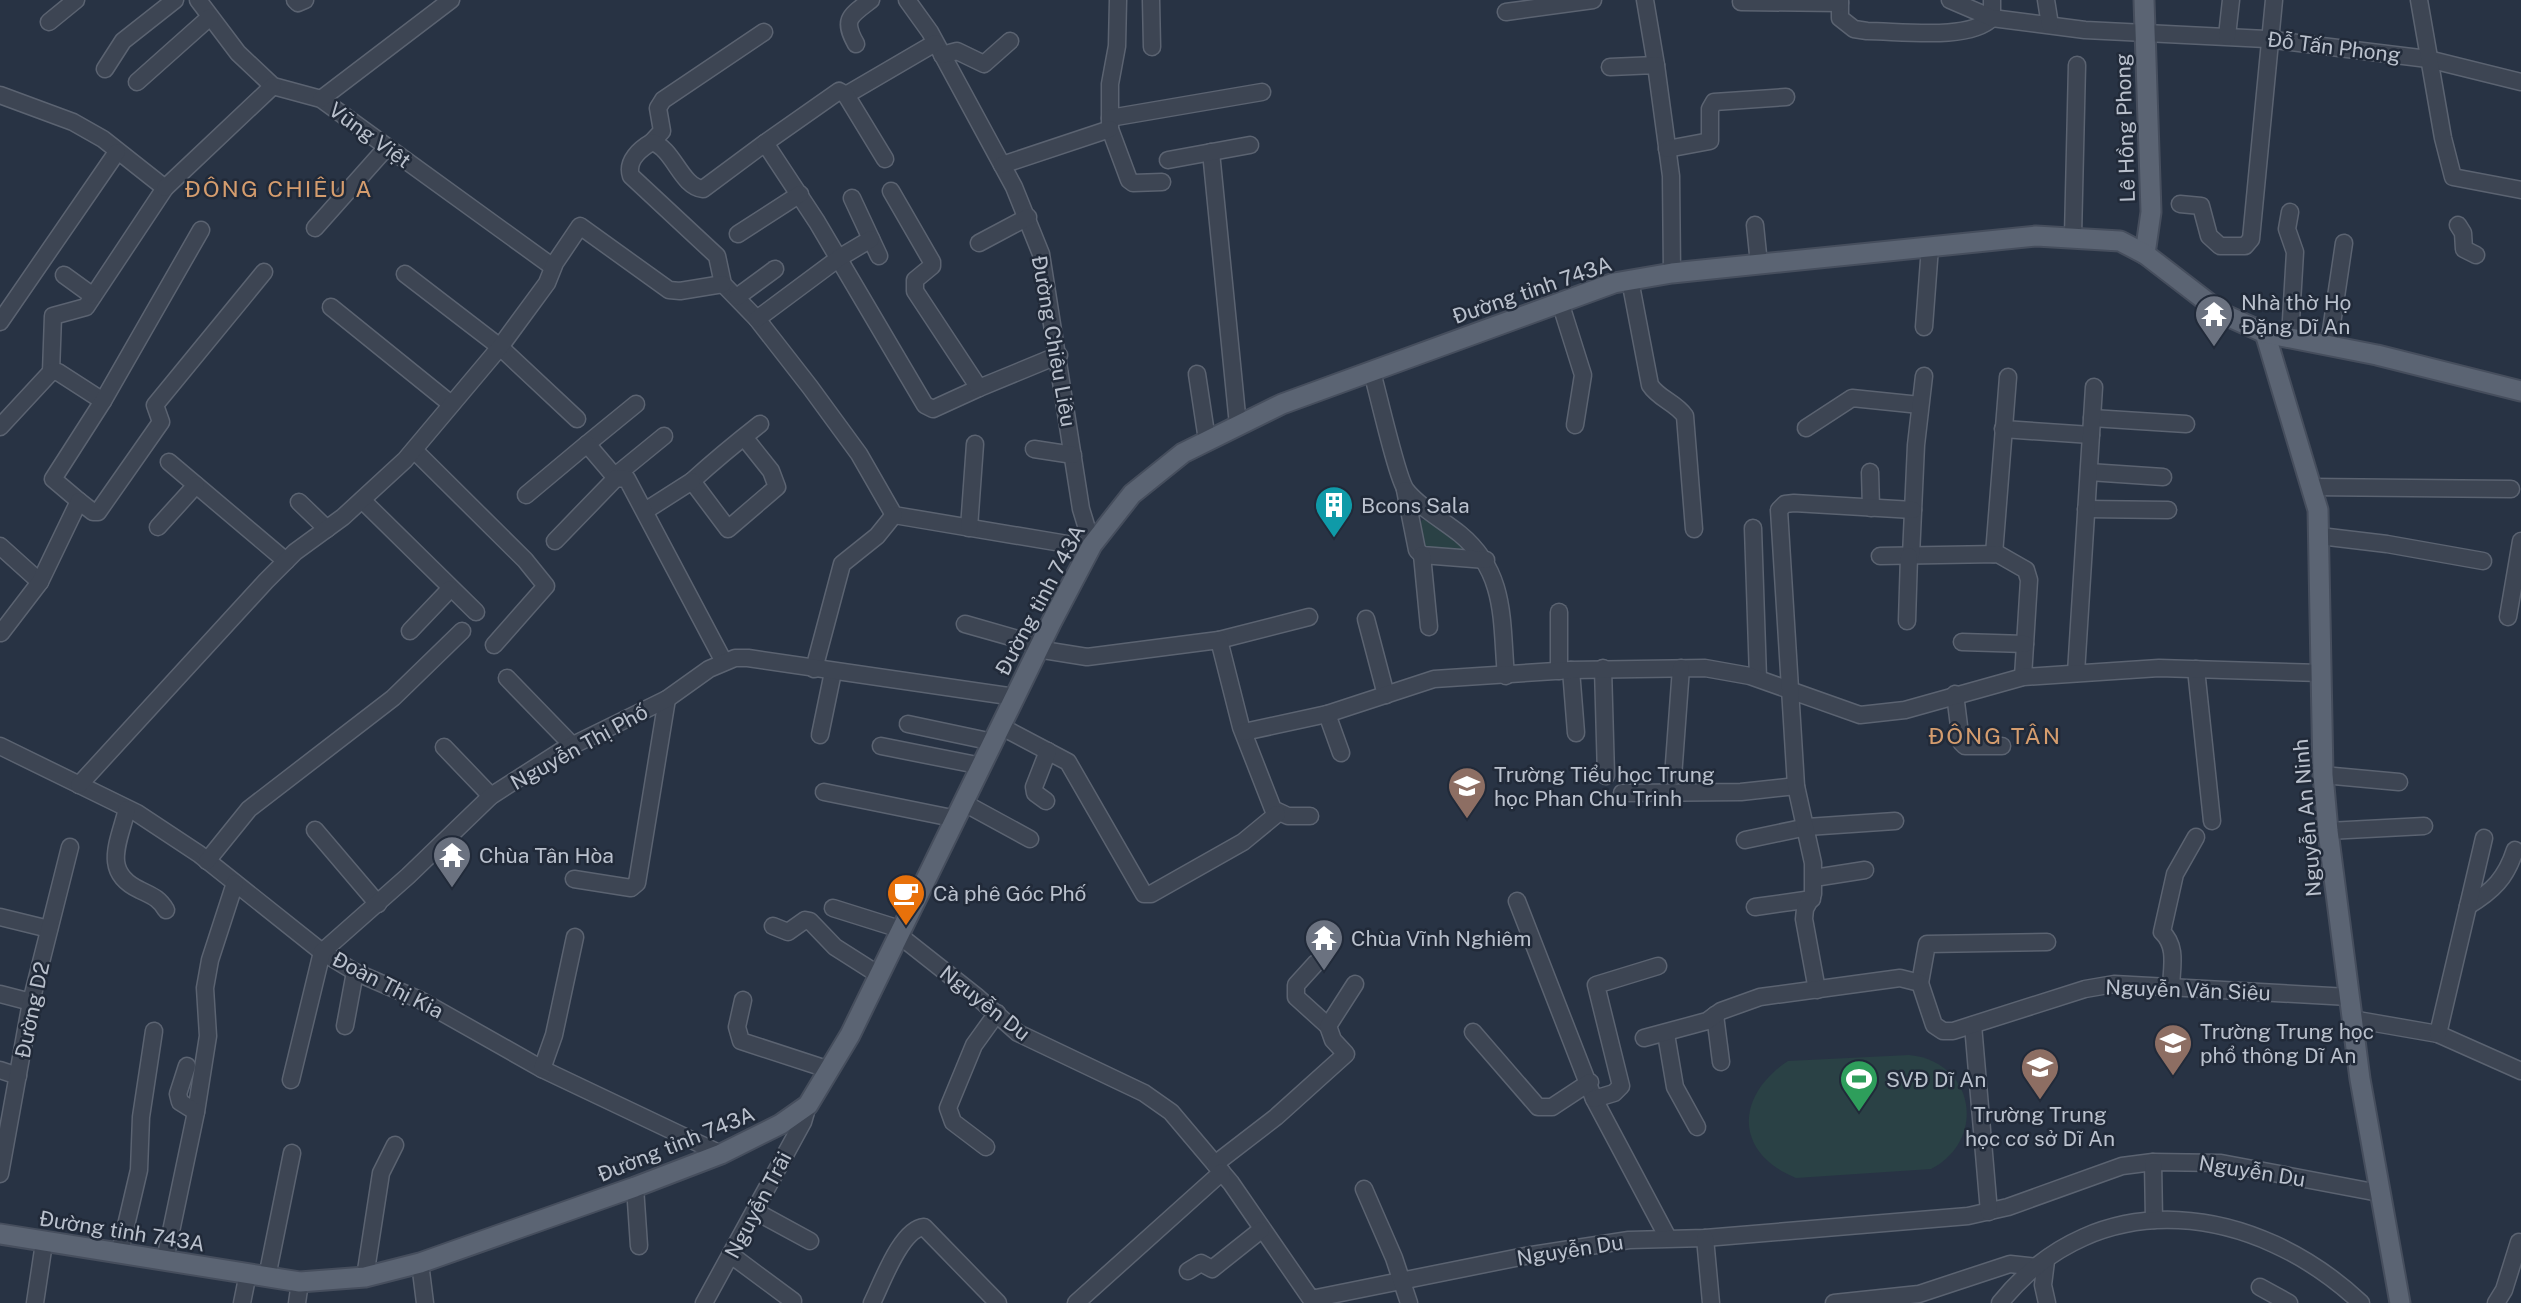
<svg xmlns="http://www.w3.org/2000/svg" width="2521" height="1303" font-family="'Public Sans',sans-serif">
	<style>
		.green { fill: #2a4145 }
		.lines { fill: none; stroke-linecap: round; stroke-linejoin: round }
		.minor-casing { stroke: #5b6371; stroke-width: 19 }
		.major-casing { stroke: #464e5d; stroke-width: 23 }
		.minor { stroke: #3d4553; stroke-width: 16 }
		.major { stroke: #5b6473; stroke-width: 19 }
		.labels { text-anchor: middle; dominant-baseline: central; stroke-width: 5; stroke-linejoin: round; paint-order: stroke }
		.street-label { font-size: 21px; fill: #bac1cd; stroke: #212a39 }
		.poi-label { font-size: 21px; fill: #bac1cd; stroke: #212a39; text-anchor: start }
		.neighbourhood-label { font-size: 23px; letter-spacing: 2px; fill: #d59d6e; stroke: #212a39 }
	</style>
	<rect width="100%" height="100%" fill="#283344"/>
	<g class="green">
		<path d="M1422,520H1428L1462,545V551L1425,547L1419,524Z"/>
		<path d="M1909,1055C1974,1061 1988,1139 1931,1169L1796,1178C1734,1153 1735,1096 1788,1061Z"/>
	</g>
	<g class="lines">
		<defs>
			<g id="minor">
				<path d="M198,0L238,53L273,86L321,99L553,267"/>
				<path d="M295,0L298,3L305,0"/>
				<path d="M907,0L930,32L1014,187L1041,254L1081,509L1092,545"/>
				<path d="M1118,0L1117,46L1110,84V129L1129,180L1133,183L1162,182"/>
				<path d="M1151,0L1152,47"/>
				<path d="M1645,0L1656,65"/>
				<path d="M1840,0V18L1854,29L1867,31C1900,31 1969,41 1992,18V0"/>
				<path d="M1950,0L1992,18L2085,30L2266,39L2428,59L2521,82"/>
				<path d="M2046,0L2050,25"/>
				<path d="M2419,0L2443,138L2453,177L2521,190"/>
				<path d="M1741,2L1840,3"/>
				<path d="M1506,12L1593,0"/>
				<path d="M49,22L76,0"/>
				<path d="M2227,36L2231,0"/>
				<path d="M856,44C842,19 850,16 871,0"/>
				<path d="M942,55L957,51L984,64L1010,41"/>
				<path d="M1610,67L1656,65L1671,176L1672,273"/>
				<path d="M105,69L123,41L175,0"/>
				<path d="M137,82L210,17"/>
				<path d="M0,95L73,122L103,139L165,188L86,307L53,316L51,372"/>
				<path d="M846,95L935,43"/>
				<path d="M321,99L451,0"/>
				<path d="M1110,118L1262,92"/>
				<path d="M652,142L662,131L658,108L663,100L764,32"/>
				<path d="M765,143L703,189C681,187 674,149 652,142C640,149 626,161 631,176L717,256L723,284L757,319L810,387L859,454L894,515L1091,548"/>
				<path d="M1667,149L1710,141V109L1714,102L1786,97"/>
				<path d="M1211,152L1238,425"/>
				<path d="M885,159L846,95L839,91L765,143L817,222L925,405L933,409L979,388"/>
				<path d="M1168,160L1250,145"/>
				<path d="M1002,165L1110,129"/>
				<path d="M165,188L273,86"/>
				<path d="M891,191L932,262V266L915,280V291L979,388L1059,355"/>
				<path d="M852,198L879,256"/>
				<path d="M2180,204L2201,206L2209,236L2220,246H2245L2251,239L2274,0"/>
				<path d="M2290,212L2287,229L2295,252L2290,337"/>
				<path d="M1755,225L1759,264"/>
				<path d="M2458,225L2463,233L2464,249L2476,255"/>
				<path d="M315,228L387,147"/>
				<path d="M738,234L800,194"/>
				<path d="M2073,236L2077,65"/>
				<path d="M979,243L1028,217"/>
				<path d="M405,274L500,347L577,419"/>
				<path d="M64,275L93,296"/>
				<path d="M1630,280L1650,385C1659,399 1675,402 1685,416L1694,529"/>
				<path d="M737,297L775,269"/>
				<path d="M1560,302L1583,375L1575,425"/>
				<path d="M331,307L451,404"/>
				<path d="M757,319L839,258L871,239"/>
				<path d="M0,322L117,152"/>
				<path d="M1924,327L1930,247"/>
				<path d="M2329,344L2344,243"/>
				<path d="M1372,372C1378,393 1397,478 1406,490C1419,507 1444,521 1460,534C1507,573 1501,621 1506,676"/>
				<path d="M1197,374L1207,440"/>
				<path d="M2092,418L2186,424"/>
				<path d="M0,427L51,372H58L103,401"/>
				<path d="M1806,428L1852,398L1920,405"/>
				<path d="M2003,429L2091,435"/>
				<path d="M744,437L771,471L777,487L728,529L692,481C714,461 737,442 760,424"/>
				<path d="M587,444L636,404"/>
				<path d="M1034,449L1073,455"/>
				<path d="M414,450L525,560L546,586L494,645"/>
				<path d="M169,462L286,561"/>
				<path d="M1870,472L1871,508"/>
				<path d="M2089,472L2163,477"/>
				<path d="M615,476L664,436"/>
				<path d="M2311,487L2511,489"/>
				<path d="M1405,490L1417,550L1422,555L1486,560"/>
				<path d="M526,495L587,444L616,478"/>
				<path d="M362,500L476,612"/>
				<path d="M79,501L53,479L103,401L201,230"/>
				<path d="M299,502L327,529"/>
				<path d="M2086,509L2168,510"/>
				<path d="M645,511L692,481"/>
				<path d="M158,527L196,485"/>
				<path d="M969,528L975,444"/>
				<path d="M1753,528L1758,678"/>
				<path d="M2320,536L2387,544L2483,561"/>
				<path d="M555,541L616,478L627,479L724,662"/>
				<path d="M0,546L40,582"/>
				<path d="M1994,554L2008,377"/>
				<path d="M1422,555L1429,627"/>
				<path d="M1880,556L1998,554L2026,570L2029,580L2023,677"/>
				<path d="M1911,556L1916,445L1924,376"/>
				<path d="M2508,617L2521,541"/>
				<path d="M1366,619L1386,695"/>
				<path d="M1907,621L1909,556"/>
				<path d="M965,624L1039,645"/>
				<path d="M410,631L450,589"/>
				<path d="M1,633L40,582L79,501L93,512H98L161,422L155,405L264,272"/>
				<path d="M1219,640L1309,617"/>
				<path d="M1962,642L2025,644"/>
				<path d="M1037,649L1087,657L1219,640L1241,727L1273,809L1288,816H1310"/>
				<path d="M1603,668L1606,776"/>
				<path d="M814,669L842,564L877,536L894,515"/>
				<path d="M2196,669L2212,821"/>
				<path d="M1571,670L1576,733"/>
				<path d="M1559,671V612"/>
				<path d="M2076,673L2094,387"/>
				<path d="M507,678L573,746"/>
				<path d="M1955,694L1961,742L1965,746H2002"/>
				<path d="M1327,714L1341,753"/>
				<path d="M908,724L993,742"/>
				<path d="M1000,726L1068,762L1144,894H1151L1243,842L1277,814"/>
				<path d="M1244,732L1327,714L1434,679L1571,670L1705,668L1750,676L1860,715L1905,710L2023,677L2159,668L2321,673"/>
				<path d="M820,735L833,672"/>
				<path d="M0,746L137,813L199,854L322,952L355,972L420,1000L542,1069L721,1154"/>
				<path d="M881,746L982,766"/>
				<path d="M444,747L491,796"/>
				<path d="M2323,775L2399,782"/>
				<path d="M1673,777L1681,668"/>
				<path d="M79,785L266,581L295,552L343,517L405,460L500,347L547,283L555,263L580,226L669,290L680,291L723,284"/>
				<path d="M824,792L957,819"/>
				<path d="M1622,793L1741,792L1796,786"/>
				<path d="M1046,801L1035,793L1034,787L1048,751"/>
				<path d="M964,803L1030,839"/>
				<path d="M127,809C119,842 101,872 140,890C152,896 159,898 166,910"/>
				<path d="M315,830L378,904"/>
				<path d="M2328,831L2424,826"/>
				<path d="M1745,840L1807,827L1895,821"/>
				<path d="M207,861L249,809L393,698L462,631"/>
				<path d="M1814,878L1865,870"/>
				<path d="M574,879L631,888L637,883L667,699"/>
				<path d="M1517,901L1594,1099L1668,1238"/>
				<path d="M2468,906C2493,891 2506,878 2515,850"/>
				<path d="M1755,907L1812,899"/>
				<path d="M833,908L903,930"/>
				<path d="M0,917L49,929"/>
				<path d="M773,926L788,932L805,920L810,921L835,947L879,975"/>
				<path d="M900,936L976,996L1018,1033L1144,1093L1171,1112L1231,1183L1311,1299L1525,1256L1629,1240L1705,1238L1968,1216L2008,1207L2122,1166L2153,1162L2221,1163L2379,1193"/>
				<path d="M1316,963L1296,985V997L1328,1026"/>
				<path d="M1920,983L1927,944L2047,942"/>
				<path d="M2171,986C2172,966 2177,946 2162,932L2175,874L2196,837"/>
				<path d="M1817,990L1804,919L1805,909L1813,894V863L1796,786L1779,510L1785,504L1794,503L1913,510"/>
				<path d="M0,994L31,1002"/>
				<path d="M743,1000L737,1027L741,1041L830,1070"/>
				<path d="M1715,1015L1721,1062"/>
				<path d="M2352,1019L2438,1034L2521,1071"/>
				<path d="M1973,1025L1989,1212"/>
				<path d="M345,1026L355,972"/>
				<path d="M1473,1032L1538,1107H1552L1590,1082"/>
				<path d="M1666,1034L1675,1087L1697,1127"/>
				<path d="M2438,1034L2484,838"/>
				<path d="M1644,1038L1707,1021L1721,1011L1760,997L1900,978L1920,983L1934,1025L1943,1031H1953L2085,989L2114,984L2349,997"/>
				<path d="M542,1069L554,1035L575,937"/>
				<path d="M0,1070L18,1076"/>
				<path d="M291,1080L322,952L408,876L491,796L561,751L667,699L709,669L735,658H748L1015,697"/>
				<path d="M1594,1099L1614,1093L1621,1086L1596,985L1658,966"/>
				<path d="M196,1112L208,1036L205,988L210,960L235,883"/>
				<path d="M986,1147L953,1122L948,1108L974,1045L997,1013"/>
				<path d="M2153,1162L2154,1220"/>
				<path d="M1215,1164L1276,1117L1346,1054L1333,1040L1328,1026L1355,984"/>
				<path d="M0,1174L31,1002L70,847"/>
				<path d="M635,1187L639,1246"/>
				<path d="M1364,1189L1394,1258L1409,1303"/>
				<path d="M755,1211L810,1241"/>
				<path d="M1705,1238L1711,1303"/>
				<path d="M120,1251L139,1170L141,1117L154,1031"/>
				<path d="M731,1255L793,1301"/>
				<path d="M165,1260L196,1112L180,1102L178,1094L187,1066"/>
				<path d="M2046,1261L2043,1285L2047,1303"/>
				<path d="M420,1263L425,1303"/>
				<path d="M1188,1271L1201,1263L1212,1269L1261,1230"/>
				<path d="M267,1277L292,1153"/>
				<path d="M365,1277L381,1173L395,1145"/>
				<path d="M2260,1287L2289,1303"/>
				<path d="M35,1303L44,1243"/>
				<path d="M242,1303L248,1273"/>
				<path d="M297,1303L300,1282"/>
				<path d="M704,1303L803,1122L808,1105"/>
				<path d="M872,1303C882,1283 901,1229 924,1227L998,1303"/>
				<path d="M1076,1303L1222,1172"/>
				<path d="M1834,1303L1919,1294L2010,1264L2037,1267"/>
				<path d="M2000,1303C2099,1180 2257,1205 2361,1303"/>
				<path d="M2496,1303L2504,1290L2519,1242"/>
			</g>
			<g id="major">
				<path d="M2144,0L2151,212L2145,254"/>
				<path d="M2265,333L2318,510L2323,775L2328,831L2360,1079L2400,1303"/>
				<path d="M0,1234L300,1282L365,1277L420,1263L635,1187L721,1154L781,1124L808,1105L850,1035L1051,623L1092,545L1132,494L1183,453L1282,404L1614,283L1672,273L2036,236L2120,241L2145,254L2223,314L2265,333L2377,355L2521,391"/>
			</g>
		</defs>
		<use href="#minor" class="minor-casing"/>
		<use href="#major" class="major-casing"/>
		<use href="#minor" class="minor"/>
		<use href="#major" class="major"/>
	</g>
	<defs>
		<symbol id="temple-pin" viewBox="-11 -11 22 30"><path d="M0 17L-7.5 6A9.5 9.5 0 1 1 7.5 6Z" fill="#6b7280" stroke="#212a39"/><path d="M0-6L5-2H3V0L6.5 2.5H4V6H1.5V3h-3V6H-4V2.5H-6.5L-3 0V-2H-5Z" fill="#fff"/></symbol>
		<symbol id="building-pin" viewBox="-11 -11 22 30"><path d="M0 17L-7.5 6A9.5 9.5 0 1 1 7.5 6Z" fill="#0f9aa8" stroke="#212a39"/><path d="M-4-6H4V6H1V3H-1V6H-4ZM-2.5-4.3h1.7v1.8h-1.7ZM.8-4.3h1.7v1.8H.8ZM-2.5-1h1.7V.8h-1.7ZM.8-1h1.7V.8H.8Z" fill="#fff"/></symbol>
		<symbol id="school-pin" viewBox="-11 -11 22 30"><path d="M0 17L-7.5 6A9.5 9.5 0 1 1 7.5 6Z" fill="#8d6e63" stroke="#212a39"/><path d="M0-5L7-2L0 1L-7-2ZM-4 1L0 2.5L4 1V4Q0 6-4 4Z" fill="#fff"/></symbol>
		<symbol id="cafe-pin" viewBox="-11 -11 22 30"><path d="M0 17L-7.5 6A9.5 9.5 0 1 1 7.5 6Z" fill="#e8710a" stroke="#212a39"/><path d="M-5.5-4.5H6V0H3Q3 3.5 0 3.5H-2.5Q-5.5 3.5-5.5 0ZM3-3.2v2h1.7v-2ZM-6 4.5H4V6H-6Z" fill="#fff"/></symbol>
		<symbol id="stadium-pin" viewBox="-11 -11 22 30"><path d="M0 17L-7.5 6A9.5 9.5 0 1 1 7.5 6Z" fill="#2e9e5b" stroke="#212a39"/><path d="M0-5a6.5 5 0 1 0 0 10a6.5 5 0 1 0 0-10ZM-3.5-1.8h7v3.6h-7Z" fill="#fff"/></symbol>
	</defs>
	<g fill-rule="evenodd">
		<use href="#temple-pin" x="2192" y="292" width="44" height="60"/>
		<use href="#building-pin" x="1312" y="483" width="44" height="60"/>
		<use href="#school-pin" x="1445" y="764" width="44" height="60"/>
		<use href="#temple-pin" x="430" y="833" width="44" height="60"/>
		<use href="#cafe-pin" x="884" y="871" width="44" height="60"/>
		<use href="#temple-pin" x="1302" y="916" width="44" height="60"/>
		<use href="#school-pin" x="2151" y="1021" width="44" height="60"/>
		<use href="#school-pin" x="2018" y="1045" width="44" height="60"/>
		<use href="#stadium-pin" x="1837" y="1057" width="44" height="60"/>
	</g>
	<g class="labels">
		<g class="street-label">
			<text transform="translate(2334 47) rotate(7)">Đỗ Tấn Phong</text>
			<text transform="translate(2125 128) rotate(-92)">Lê Hồng Phong</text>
			<text transform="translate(370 135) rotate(36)">Vũng Việt</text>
			<text transform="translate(1532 290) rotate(-19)">Đường tỉnh 743A</text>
			<text transform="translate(1054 341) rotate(80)">Đường Chiêu Liêu</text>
			<text transform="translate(1040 600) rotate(-62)">Đường tỉnh 743A</text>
			<text transform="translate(579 747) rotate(-29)">Nguyễn Thị Phố</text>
			<text transform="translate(2307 818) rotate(-95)">Nguyễn An Ninh</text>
			<text transform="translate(388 985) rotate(27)">Đoàn Thị Kia</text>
			<text transform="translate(2188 990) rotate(2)">Nguyễn Văn Siêu</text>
			<text transform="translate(985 1003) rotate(38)">Nguyễn Du</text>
			<text transform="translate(32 1010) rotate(-78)">Đường D2</text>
			<text transform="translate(676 1144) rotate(-22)">Đường tỉnh 743A</text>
			<text transform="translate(2252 1171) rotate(9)">Nguyễn Du</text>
			<text transform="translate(758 1205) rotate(-62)">Nguyễn Trãi</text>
			<text transform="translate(122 1231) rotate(9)">Đường tỉnh 743A</text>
			<text transform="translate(1570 1250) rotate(-9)">Nguyễn Du</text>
		</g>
		<g class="poi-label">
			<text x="2241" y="302">Nhà thờ Họ<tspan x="2241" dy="24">Đặng Dĩ An</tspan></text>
			<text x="1361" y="505">Bcons Sala</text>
			<text x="1494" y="774">Trường Tiểu học Trung<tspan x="1494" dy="24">học Phan Chu Trinh</tspan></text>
			<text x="479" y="855">Chùa Tân Hòa</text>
			<text x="933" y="893">Cà phê Góc Phố</text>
			<text x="1351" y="938">Chùa Vĩnh Nghiêm</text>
			<text x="2200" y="1031">Trường Trung học<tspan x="2200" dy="24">phổ thông Dĩ An</tspan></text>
			<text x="1886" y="1079">SVĐ Dĩ An</text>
			<text x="2040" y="1114" text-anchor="middle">Trường Trung<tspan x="2040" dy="24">học cơ sở Dĩ An</tspan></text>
		</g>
		<g class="neighbourhood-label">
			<text x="279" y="188">ĐÔNG CHIÊU A</text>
			<text x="1995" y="735">ĐÔNG TÂN</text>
		</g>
	</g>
</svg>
